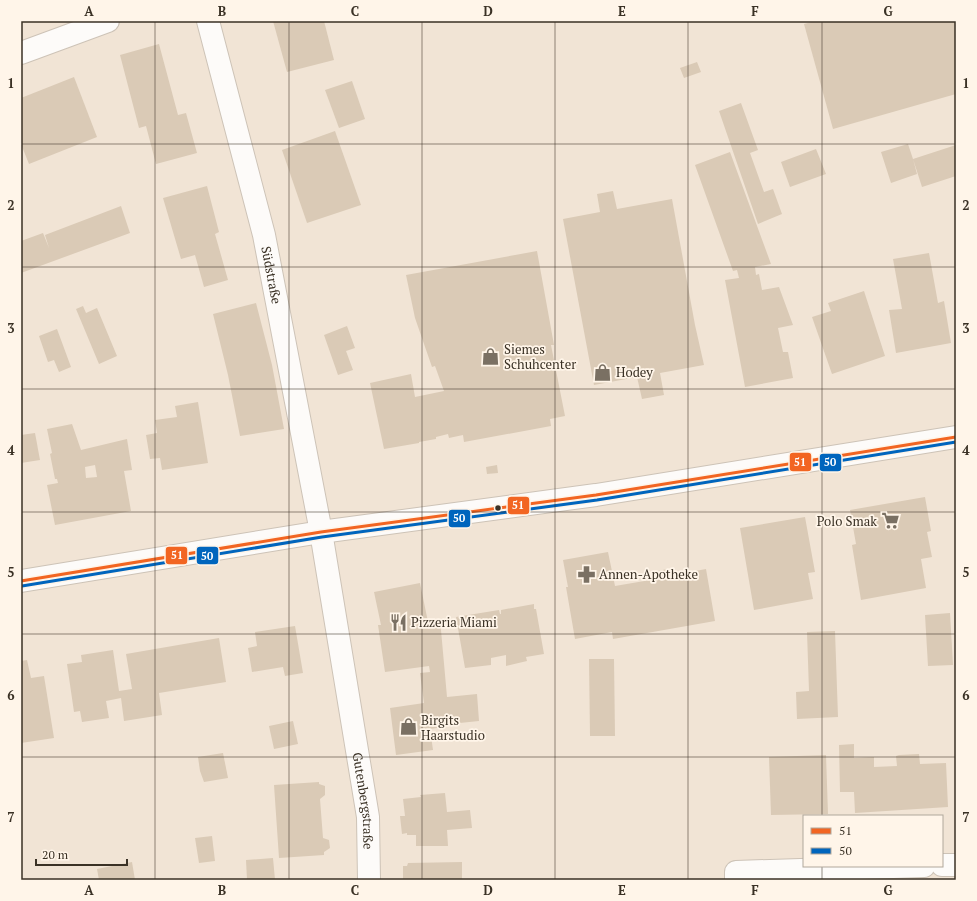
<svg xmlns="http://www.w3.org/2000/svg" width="977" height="901" font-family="'PT Serif',serif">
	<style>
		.building { fill: #dacab6; fill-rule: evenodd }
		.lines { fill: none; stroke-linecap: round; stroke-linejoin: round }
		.minor-casing { stroke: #cdc3b7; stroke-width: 24 }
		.major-casing { stroke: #cdc3b7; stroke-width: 24 }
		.minor { stroke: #fdfbf9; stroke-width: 22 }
		.major { stroke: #fdfbf9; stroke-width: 22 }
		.bus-1-casing { stroke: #fff5e9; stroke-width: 6 }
		.bus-2-casing { stroke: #fff5e9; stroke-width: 6 }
		.bus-1 { stroke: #f26522; stroke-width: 3 }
		.bus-2 { stroke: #0065bd; stroke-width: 3 }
		.grid { fill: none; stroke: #3a3125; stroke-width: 1; stroke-opacity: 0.55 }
		.bus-dot { fill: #3a3125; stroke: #fff5e9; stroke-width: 1.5 }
		.labels { text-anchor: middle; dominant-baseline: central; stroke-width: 3.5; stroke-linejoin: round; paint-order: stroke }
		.street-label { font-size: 13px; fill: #3a3125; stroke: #fff5e9 }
		.poi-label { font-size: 13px; fill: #3a3125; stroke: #fff5e9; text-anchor: start }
		.line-badge { stroke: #fff5e9; stroke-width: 1.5 }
		.badge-label { font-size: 11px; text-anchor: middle; font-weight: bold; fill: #fff }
		.neatline { fill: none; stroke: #3a3125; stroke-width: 1.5 }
		.grid-label { font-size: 13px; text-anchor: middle; font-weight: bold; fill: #3a3125 }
	</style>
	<rect width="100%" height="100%" fill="#f1e4d5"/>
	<g class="building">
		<path d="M273,21H324L334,60L287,72Z"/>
		<path d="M815,21H956V94L833,129L804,24Z"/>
		<path d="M159,44L178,115L186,113L197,153L156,164L146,126L139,128L120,55Z"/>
		<path d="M697,62L701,72L684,78L680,68Z"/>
		<path d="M74,77L97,137L29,164L21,144V98Z"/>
		<path d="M352,81L365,119L339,128L325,90Z"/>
		<path d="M741,103L758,150L750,153L764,192L773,189L782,214L758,224L719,111Z"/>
		<path d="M335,131L361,205L307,223L282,150Z"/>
		<path d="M908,144L913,159L956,145V176L922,187L913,159L917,174L891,183L881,152Z"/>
		<path d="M816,149L826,174L790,187L781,162Z"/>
		<path d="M730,152L771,264L755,267L756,275L759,274L762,290L779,287L793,325L778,328L783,352H788L793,378L745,387L725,280L739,278L737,270L733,271L695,165Z"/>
		<path d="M207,186L219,232L215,234L228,280L204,287L195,255L181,259L163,198Z"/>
		<path d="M613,191L617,209L672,199L695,325L704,365L660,373L664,395L642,399L637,377L594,385L563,219L600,212L597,194Z"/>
		<path d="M121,206L130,233L21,273V241L43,233L49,248L45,235Z"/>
		<path d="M537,251L554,345H551L565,416L550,419L551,426L464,442L463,435L449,438L448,434L436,437V439L419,442V443L384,449L370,383L411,374L415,397L444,391L435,366L432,367L415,318L406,275Z"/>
		<path d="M929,253L938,303L944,301L951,343L896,353L889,310L902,309L893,259Z"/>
		<path d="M864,291L885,356L832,374L812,317L831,311L828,303Z"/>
		<path d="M256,303L272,365L284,429L240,436L228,375L213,314Z"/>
		<path d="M83,306L86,313L97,308L117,356L99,364L76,309Z"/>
		<path d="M347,326L355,348L346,351L353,370L338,375L324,335Z"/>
		<path d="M57,329L71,367L59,372L54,360L48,362L39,336Z"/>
		<path d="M198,402L208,463L162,470L160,458L150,459L146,435L157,433L155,420L177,417L175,406Z"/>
		<path d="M72,424L81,450L127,439L132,470L124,471L131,511L55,525L47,485L58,483L57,479H55L50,454L52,453L47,429ZM95,465L97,477L86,478L85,467Z"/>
		<path d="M35,433L40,460L21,463V435Z"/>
		<path d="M497,465L498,473L487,474L486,467Z"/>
		<path d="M925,497L931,531L927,532L932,557L921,559L926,588L861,600L852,545L856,544L850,510Z"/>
		<path d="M805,517L815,572L808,573L813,599L754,610L740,528Z"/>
		<path d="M608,552L615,586L656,579L654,572L667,569L668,576L706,569L715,621L613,639L612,632L575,639L566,587H568L563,560Z"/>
		<path d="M420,583L428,622L440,619L447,697L477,694L479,721L450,724L449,723L442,724L443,727L430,729L433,750L396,755L390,708L424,703L420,673L430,672L429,666L385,672L378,625H381L374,592Z"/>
		<path d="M534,604V609H536L544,654L526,657L527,661L506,666V655L491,658V665L465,668L456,617L499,610L500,614H501V610Z"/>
		<path d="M950,613L953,665L928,666L925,615Z"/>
		<path d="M295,626L303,673L285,676L283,667L252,672L248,648L257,646L255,632Z"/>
		<path d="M835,631L838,717L797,719L796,692L809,691L807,632Z"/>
		<path d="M219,638L226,682L159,693L162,715L124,721L121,698L106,701L109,718L82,722L80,711L74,712L67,664L82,662L81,655L113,650L119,691L132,689L126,654Z"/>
		<path d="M589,659H614L615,736H590Z"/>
		<path d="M27,660L31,678L44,676L54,738L21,743V661Z"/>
		<path d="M293,721L298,744L274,749L269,726Z"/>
		<path d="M854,744V758L874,757V767L897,766L896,756L899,755L919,754L920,764L946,763L948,807L855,813L854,792H840L839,745Z"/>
		<path d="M223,753L228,778L204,782L200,771L198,757Z"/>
		<path d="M826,755L828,814L771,815L769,757Z"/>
		<path d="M319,782V784L325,786V795L320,799L323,838L329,840L330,848L324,852V855L279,858L274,785Z"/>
		<path d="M445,793L447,812L470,810L472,828L447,830L448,846H416V835H407V833L402,834L400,816H405L403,799L421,797L420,795Z"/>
		<path d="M212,836L215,861L199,863L195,838Z"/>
		<path d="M273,858L275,880H247L246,860Z"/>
		<path d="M132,862L135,880H99L97,869Z"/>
		<path d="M462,862V880H403V866H407L408,863Z"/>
	</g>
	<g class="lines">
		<defs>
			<g id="minor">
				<path id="s1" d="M208,21L264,235L321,532L368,817L369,880"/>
				<path d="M21,53L108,21"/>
				<path d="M942,865H956"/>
				<path d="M736,880V872L924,866"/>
			</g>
			<path id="major" d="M21,581L321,532L596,495L956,437"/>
		</defs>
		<use href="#minor" class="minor-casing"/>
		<use href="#major" class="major-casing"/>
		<use href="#minor" class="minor"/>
		<use href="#major" class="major"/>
		<defs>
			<path id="bus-1" d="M21,581L321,532L596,495L956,437"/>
			<path id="bus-2" d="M22,586L322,537L597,500L956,442"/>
		</defs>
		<use href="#bus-1" class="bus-1-casing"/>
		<use href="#bus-2" class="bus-2-casing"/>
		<use href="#bus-1" class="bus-1"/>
		<use href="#bus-2" class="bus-2"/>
	</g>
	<path class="grid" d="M155,21V880M289,21V880M422,21V880M555,21V880M688,21V880M822,21V816M21,144H956M21,267H956M21,389H956M21,512H956M21,634H956M21,757H956M822,866V880"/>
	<defs>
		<symbol id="shop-bare" viewBox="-9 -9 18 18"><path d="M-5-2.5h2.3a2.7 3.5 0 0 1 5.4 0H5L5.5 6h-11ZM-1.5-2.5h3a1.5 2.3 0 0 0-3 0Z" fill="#7a7063" stroke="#fff5e9" stroke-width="2.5" paint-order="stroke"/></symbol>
		<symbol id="supermarket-bare" viewBox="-9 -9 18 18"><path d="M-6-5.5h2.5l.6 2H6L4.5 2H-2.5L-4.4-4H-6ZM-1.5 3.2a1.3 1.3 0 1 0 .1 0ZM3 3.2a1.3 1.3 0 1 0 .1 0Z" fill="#7a7063" stroke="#fff5e9" stroke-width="2.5" paint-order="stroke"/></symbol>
		<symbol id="pharmacy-bare" viewBox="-9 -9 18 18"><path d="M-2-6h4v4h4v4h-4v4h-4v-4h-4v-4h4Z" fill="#7a7063" stroke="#fff5e9" stroke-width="2.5" paint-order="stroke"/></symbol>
		<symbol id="restaurant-bare" viewBox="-9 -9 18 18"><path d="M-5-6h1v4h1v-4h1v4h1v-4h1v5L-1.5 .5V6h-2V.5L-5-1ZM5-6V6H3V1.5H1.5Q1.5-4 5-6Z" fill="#7a7063" stroke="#fff5e9" stroke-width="2.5" paint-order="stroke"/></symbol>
	</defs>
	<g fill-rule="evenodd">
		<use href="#shop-bare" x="478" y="344" width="25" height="25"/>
		<use href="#shop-bare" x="590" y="360" width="25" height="25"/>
		<use href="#supermarket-bare" x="878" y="508" width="25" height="25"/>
		<use href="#pharmacy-bare" x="574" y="562" width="25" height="25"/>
		<use href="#restaurant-bare" x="386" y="610" width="25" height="25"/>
		<use href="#shop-bare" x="396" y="714" width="25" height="25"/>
	</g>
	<circle class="bus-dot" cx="498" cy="508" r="3.5"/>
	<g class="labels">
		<g class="street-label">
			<text stroke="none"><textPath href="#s1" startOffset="262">Südstraße</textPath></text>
			<text stroke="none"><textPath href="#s1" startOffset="796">Gutenbergstraße</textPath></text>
		</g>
		<g class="poi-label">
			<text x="504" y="349">Siemes<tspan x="504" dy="15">Schuhcenter</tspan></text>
			<text x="616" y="372">Hodey</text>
			<text x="877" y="521" text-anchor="end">Polo Smak</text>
			<text x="599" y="574">Annen-Apotheke</text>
			<text x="411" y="622">Pizzeria Miami</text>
			<text x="421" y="720">Birgits<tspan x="421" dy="15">Haarstudio</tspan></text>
		</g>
	</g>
	<g class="line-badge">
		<rect x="789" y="452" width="23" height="20" rx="4" fill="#f26522"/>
		<rect x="819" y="453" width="23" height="19" rx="4" fill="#0065bd"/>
		<rect x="507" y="496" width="23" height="19" rx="4" fill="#f26522"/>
		<rect x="448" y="509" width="23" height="19" rx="4" fill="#0065bd"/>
		<rect x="165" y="546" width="23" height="19" rx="4" fill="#f26522"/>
		<rect x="196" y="546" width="23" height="19" rx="4" fill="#0065bd"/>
	</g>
	<g class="badge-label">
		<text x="800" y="466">51</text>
		<text x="830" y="466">50</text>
		<text x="518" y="509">51</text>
		<text x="459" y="522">50</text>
		<text x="177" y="559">51</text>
		<text x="207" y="560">50</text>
	</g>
	<rect width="977" height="901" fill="none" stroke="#fff5e9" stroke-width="44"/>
	<rect x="803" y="815" width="140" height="52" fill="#fff5e9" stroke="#b0a79b"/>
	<rect x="811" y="828" width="20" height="6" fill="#f26522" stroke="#b0a79b"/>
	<text x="839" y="835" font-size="12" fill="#3a3125">51</text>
	<rect x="811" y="848" width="20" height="6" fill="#0065bd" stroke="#b0a79b"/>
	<text x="839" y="855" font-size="12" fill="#3a3125">50</text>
	<path d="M36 859v6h91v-6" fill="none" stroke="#3a3125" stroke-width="2"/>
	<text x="42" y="859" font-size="12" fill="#3a3125" stroke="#fff5e9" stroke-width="3" paint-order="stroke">20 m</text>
	<rect x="22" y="22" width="933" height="857" class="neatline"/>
	<g class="grid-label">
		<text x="89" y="16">A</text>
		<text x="222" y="16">B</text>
		<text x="355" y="16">C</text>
		<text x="488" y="16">D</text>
		<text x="622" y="16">E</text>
		<text x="755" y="16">F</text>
		<text x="888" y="16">G</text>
		<text x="11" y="88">1</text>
		<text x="966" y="88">1</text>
		<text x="11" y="210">2</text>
		<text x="966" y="210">2</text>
		<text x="11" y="333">3</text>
		<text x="966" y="333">3</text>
		<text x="11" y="455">4</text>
		<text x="966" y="455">4</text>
		<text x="11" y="577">5</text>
		<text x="966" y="577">5</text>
		<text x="11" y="700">6</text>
		<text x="966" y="700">6</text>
		<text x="11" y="822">7</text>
		<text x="966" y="822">7</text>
		<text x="89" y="895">A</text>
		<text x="222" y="895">B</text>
		<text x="355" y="895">C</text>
		<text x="488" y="895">D</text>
		<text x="622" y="895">E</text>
		<text x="755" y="895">F</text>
		<text x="888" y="895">G</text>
	</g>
</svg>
